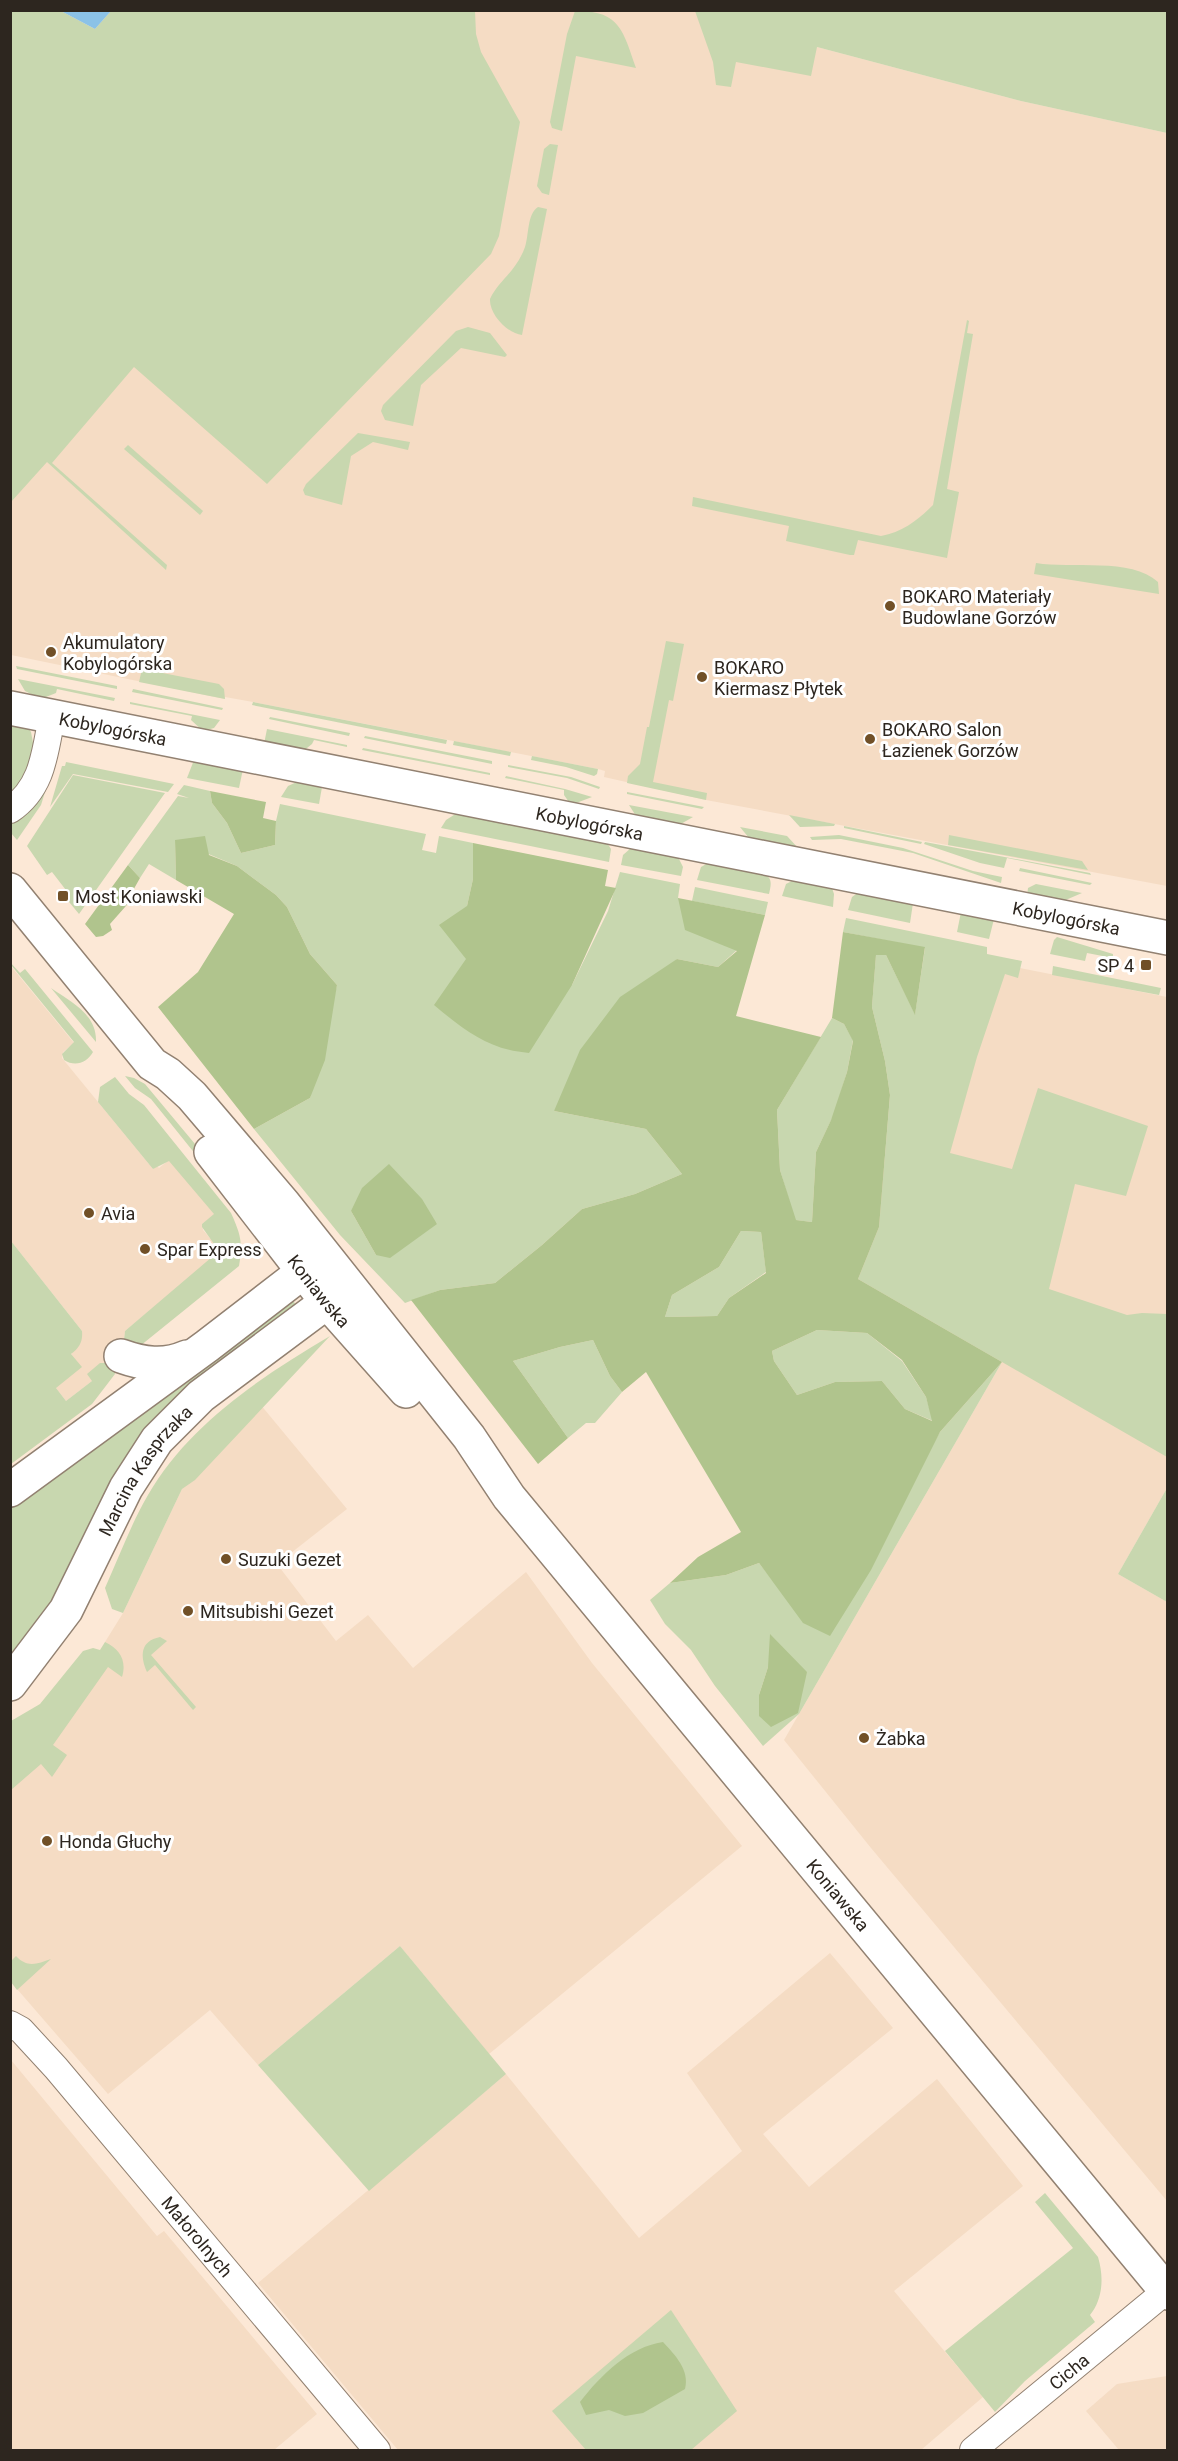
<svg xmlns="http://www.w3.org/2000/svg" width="1178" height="2461" font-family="Roboto,sans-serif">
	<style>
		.built { fill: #f5dcc4 }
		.green { fill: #c8d7af; fill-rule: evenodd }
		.forest { fill: #b0c48d; fill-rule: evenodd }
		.water { fill: #8bc2e7 }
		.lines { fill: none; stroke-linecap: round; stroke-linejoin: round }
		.street-casing { stroke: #928171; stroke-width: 28 }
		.secondary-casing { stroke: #928171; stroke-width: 36 }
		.street { stroke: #fff; stroke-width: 26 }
		.secondary { stroke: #fff; stroke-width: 33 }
		.poi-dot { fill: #715027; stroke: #fff; stroke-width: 2 }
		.labels { text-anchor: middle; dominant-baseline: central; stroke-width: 6; stroke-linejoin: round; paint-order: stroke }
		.poi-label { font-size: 18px; fill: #2d261f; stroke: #fff; text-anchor: start }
		.street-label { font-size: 18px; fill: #2d261f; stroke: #fff }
	</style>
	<rect width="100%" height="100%" fill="#fce8d6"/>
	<g class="built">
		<path d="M431,11H717L798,42L1021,101L1167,133V886L706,800L604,777L605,771L598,769L253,702L225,697V699L11,655L10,502Z"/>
		<path d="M934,951L1167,997V1488L1118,1574L1167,1602V2201L871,1848L784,1740L1002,1362L858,1279Z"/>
		<path d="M10,965L74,1043L63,1052L62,1058L98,1102L153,1169L157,1166L159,1168L169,1160L215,1214L202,1224L203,1230L219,1249V1253L125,1331L124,1340L92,1381L66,1401L56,1388L82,1331L11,1241Z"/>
		<path d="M260,1404L347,1509L277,1564L336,1641L368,1615L413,1668L526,1572L592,1663L742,1846L489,2054L400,1946L258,2065L210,2010L108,2094L11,1982L10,1756L104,1651L105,1642L123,1613L182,1489Z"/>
		<path d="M830,1953L893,2028L763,2134L809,2187L937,2079L1023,2186L894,2291L983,2397L921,2450H398L258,2283L506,2074L639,2238L742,2151L687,2073Z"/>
		<path d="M11,2060L157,2236L164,2231L317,2414L274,2450H11Z"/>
		<path d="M1167,2376V2450H1119L1086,2411L1117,2384Z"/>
	</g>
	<g class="green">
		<path d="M11,11H61L95,29L111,11H475L476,34L481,52L520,122L499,236L491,254L267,484L134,367L52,463L167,565L166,570L47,462L11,502Z"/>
		<path d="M575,11C620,10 623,31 636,68L576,56L562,131L552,128L550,122L567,34Z"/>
		<path d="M695,11H1167V133L1021,101L817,47L811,76L736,62L731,87L716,85L713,62Z"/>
		<path d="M550,144L558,145L549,195L542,193L537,186L544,149Z"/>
		<path d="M538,207L547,209L522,335C508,334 489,314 490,299C499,280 516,272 525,247C529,235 527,214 538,207Z"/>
		<path d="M967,320L969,321L967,333L973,334L947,489L959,492L947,558L858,540L854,555H850L786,541L789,526L692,506L693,497L881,536C903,532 918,520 933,505Z"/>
		<path d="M468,327L490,333L507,355L505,357L461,348L421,385L413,426L385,420L381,411L383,405L456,331Z"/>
		<path d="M358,433L410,442L408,450L373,442L351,456L342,505L305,495L303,490L306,484Z"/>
		<path d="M128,445L203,511L200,515L124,449Z"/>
		<path d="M1036,563C1071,569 1131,557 1158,582L1159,594L1034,574Z"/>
		<path d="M666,641L684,644L673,701L669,700L653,782L707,793L706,800L627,783L628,776L640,764L647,727H649Z"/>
		<path d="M16,666L117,686V689L17,669Z"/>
		<path d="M142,669L219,684L224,689L225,699L139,682Z"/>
		<path d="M18,679L115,698L114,701L57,689L56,693L41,699L25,691Z"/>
		<path d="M133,689L223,708L222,710L132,692Z"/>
		<path d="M130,702L220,720L214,728L203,731L191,720L192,716L130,704Z"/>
		<path d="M253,702L447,740L446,744L252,705Z"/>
		<path d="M270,717L350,733L349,736L269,719Z"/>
		<path d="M11,722L27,726L31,732L34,748L31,771L11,798Z"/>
		<path d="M267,729L347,745V747L314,740L312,744L302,752L264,744Z"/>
		<path d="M365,736L492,761V764L364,738Z"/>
		<path d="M454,741L511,752L510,756L453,745Z"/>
		<path d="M363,748L490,773V775L362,750Z"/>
		<path d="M532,756L598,769L597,774L594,776L566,767L531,760Z"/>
		<path d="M55,760L41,805L17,840L11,833L10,821Z"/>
		<path d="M194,760L243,769L239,788L187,778Z"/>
		<path d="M66,762L174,784L168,792L73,774L50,807L62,766H65Z"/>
		<path d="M508,765L571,777L600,787L599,789L567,778L508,767Z"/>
		<path d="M73,775L165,793L79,914L65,897L69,894L52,872L47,875L27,846Z"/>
		<path d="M506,776L565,789L592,797L571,805L564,795V790L505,778Z"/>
		<path d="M299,781L322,787L319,804L281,797L288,786Z"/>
		<path d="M184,785L210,791L212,803L227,823L241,853L275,845L276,821L280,804L426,834L422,850L436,853L439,836L473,843V879L467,906L572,985L608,911L620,872L680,884L678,898L737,950L718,967L677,959L554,1111L646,1129L682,1174L635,1194L582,1209L542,1245L495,1283L440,1290L405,1303L340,1235L254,1129L310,1098L337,985L310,954L287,907L276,895L237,866L175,840L176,880L149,864L140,878L128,865L178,796L189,798L177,794ZM351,1211L437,1223L376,1255Z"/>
		<path d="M627,792L704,807L702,809L627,794Z"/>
		<path d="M629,805L693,817L679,825L638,819Z"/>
		<path d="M457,813L607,843L611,849L609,862L441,828L446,820Z"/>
		<path d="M789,815L835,824L834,826L800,827Z"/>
		<path d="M844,826L922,842L921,844L844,828Z"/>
		<path d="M740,827L787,836L799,849L749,838Z"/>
		<path d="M839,835L903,848L973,871L1002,877L1001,883L913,853L841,839L812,840L810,837Z"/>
		<path d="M949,835L1082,861L1088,870L948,845Z"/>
		<path d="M925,842L1090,873L1091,875L1007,858L1004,868L980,863L924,844Z"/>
		<path d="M631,848L678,857L683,867L681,876L621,865L623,855Z"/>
		<path d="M708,863L764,874C773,878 771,885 769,894L697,880L701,867Z"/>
		<path d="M1020,868L1092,883L1090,885L1019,871Z"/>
		<path d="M794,880L832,888L834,894L833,907L782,896L786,884Z"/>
		<path d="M1036,884L1082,893L1061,902L1027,896L1028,888Z"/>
		<path d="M695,887L768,902L765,915L692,901Z"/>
		<path d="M859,892L913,903L910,923L848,910L852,897Z"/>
		<path d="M961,912L994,919L989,939L957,932Z"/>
		<path d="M846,918L987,947V954L1022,961L1018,978L1005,974L977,1057L950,1153L1012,1169L1038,1088L1148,1126L1126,1196L1075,1184L1049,1289L1127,1315L1142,1313L1167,1314V1457L1002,1362L799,1714L763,1746L715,1686L691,1650L665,1624L650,1600L670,1583L726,1575L759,1563L773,1581L924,1459L940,1432L1002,1362L858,1279L879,1227L890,1095L885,1061L872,1007L876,954L886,955L915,1014L925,948L843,932ZM768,1667L807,1672L759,1695Z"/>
		<path d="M1057,937L1113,954V958L1087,953L1085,961L1050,954L1054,940Z"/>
		<path d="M10,962L20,973L25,969L93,1052C87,1063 75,1067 64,1060L62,1054L74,1042L11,965Z"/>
		<path d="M1053,966L1161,988L1159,995L1052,975Z"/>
		<path d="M51,988C71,1002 97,1014 96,1042Z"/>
		<path d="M832,1018L844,1024L853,1040L847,1072L834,1114L816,1152L812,1222L795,1220L780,1170L777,1110Z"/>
		<path d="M125,1076L134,1078L145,1084L230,1186L225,1191L151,1099L135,1088Z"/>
		<path d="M115,1077L129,1094L144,1105L231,1213C241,1235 243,1243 239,1266L140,1346L124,1340L125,1331L219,1251L202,1227V1224L214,1214L169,1161L153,1169L98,1102L100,1087Z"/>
		<path d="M741,1231L761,1232L766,1272L729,1298L717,1316L665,1317L672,1295L719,1267Z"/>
		<path d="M11,1241L82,1331C83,1342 79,1348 71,1354L82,1367L56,1388L66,1401L92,1381L87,1374L100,1363H107L114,1369L115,1374L92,1404L11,1464Z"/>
		<path d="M293,1301L297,1306L206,1377L66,1586L11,1665V1508Z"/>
		<path d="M817,1330L867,1333L902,1361L926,1397L933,1421L905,1409L882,1381L835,1382L797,1395L774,1361L772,1351Z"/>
		<path d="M330,1336L195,1480L182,1489L123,1613L112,1609L105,1588C119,1557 131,1524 148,1495C189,1424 261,1377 330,1336Z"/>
		<path d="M593,1340L610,1376L622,1392L595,1423H586L568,1438L513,1361L560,1347Z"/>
		<path d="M1167,1488V1602L1118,1574Z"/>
		<path d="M160,1637L167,1641L151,1655L196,1707L193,1710L155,1665L147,1672C140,1656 140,1641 160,1637Z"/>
		<path d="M105,1642C120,1649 127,1661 122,1677L108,1667L53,1745L67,1755L52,1777L41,1764L11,1790V1721L40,1704L83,1651L93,1648L100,1650Z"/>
		<path d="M400,1946L506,2074L369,2191L258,2065Z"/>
		<path d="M16,1956C27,1968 37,1964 51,1959L17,1990L11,1982V1961Z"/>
		<path d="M1045,2193L1098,2257C1104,2277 1103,2299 1090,2315L1095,2322L1025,2381L995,2412L945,2351L1073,2248L1035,2202Z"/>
		<path d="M671,2310L737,2411L691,2450H586L552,2411Z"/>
	</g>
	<g class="forest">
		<path d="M210,791L266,802L263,818L276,821L275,845L241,853L227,823L212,803Z"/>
		<path d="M205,836L209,855L237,866L276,895L287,907L310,954L337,985L325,1060L310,1098L254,1129L158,1007L198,972L234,914L176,880L175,840Z"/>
		<path d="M473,843L608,870L605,886L616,888L572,985L529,1053C489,1050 464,1030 434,1005L466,959L439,925L467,906L473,879Z"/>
		<path d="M128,865L140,878L131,894L133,898L110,924L112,930L103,936L96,937L85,924Z"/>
		<path d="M678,898L765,915L736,1016L821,1037L777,1110L780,1170L796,1220L812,1222L816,1152L831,1120L847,1072L853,1041L844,1024L832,1018L843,932L925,947L915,1015L886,955H876L872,1007L885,1061L890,1095L879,1227L858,1279L1002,1362L940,1432L871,1570L830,1636L803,1623L759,1563L726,1575L670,1583L698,1557L741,1532L646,1372L622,1392L610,1376L593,1340L560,1347L513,1361L568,1438L538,1464L411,1300L440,1290L495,1283L542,1245L582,1209L635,1194L682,1174L646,1129L554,1111L580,1050L620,997L677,959L718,967L737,951L685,930ZM741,1231L761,1232L766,1273L729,1298L717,1316L665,1317L672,1295L719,1267ZM817,1330L867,1333L902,1360L926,1397L932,1421L905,1409L882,1381L835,1382L797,1395L774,1361L772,1351Z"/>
		<path d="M389,1164L422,1199L437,1224L390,1258L376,1255L351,1211L362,1188Z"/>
		<path d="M770,1634L807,1672L798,1713L771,1727L759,1716V1695L768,1667Z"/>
		<path d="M663,2342C675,2355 690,2370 685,2389L643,2413L625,2416L609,2410L586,2415L580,2402C601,2375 629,2347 663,2342Z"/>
	</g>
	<path class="water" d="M61,11L111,10V11L95,29Z"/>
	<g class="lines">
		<defs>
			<g id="street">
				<path d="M10,810C43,788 45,752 52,716"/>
				<path id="s1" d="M10,2024L21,2030L56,2068L377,2450"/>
				<path id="s2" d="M973,2450L1166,2291"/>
			</g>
			<g id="secondary">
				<path id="s3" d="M10,708L1168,938"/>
				<path id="s4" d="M10,890L152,1064L168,1074L192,1096L284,1204L469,1437L509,1497L1168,2293"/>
				<path id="s5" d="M211,1152L327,1302L406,1391"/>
				<path d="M121,1356C143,1364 164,1367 187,1357"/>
				<path d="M10,1490L207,1346L303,1272"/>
				<path id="s6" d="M10,1684L66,1610L126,1488L157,1440L201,1396L327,1302"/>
			</g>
		</defs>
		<use href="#street" class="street-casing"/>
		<use href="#secondary" class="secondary-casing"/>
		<use href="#street" class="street"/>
		<use href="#secondary" class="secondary"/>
	</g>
	<g class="poi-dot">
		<circle cx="890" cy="606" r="6"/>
		<circle cx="51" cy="652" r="6"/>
		<circle cx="702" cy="677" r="6"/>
		<circle cx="870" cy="739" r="6"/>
		<rect x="57" y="890" width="12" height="12" rx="3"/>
		<rect x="1140" y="959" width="12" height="12" rx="3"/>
		<circle cx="89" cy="1213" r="6"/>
		<circle cx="145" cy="1249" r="6"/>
		<circle cx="226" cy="1559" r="6"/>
		<circle cx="188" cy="1611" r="6"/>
		<circle cx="864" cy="1738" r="6"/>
		<circle cx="47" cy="1841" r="6"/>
	</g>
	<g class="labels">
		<g class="poi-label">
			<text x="902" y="596">BOKARO Materiały<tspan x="902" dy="21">Budowlane Gorzów</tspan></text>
			<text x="63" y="642">Akumulatory<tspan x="63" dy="21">Kobylogórska</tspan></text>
			<text x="714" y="667">BOKARO<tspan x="714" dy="21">Kiermasz Płytek</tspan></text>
			<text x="882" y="729">BOKARO Salon<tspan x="882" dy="21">Łazienek Gorzów</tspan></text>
			<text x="75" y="896">Most Koniawski</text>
			<text x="1134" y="965" text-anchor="end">SP 4</text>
			<text x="101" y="1213">Avia</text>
			<text x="157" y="1249">Spar Express</text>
			<text x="238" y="1559">Suzuki Gezet</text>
			<text x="200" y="1611">Mitsubishi Gezet</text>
			<text x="876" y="1738">Żabka</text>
			<text x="59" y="1841">Honda Głuchy</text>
		</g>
		<g class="street-label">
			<text stroke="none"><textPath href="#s3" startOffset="105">Kobylogórska</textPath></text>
			<text stroke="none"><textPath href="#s3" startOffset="591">Kobylogórska</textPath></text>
			<text stroke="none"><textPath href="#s3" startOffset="1077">Kobylogórska</textPath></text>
			<text stroke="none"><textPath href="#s5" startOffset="176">Koniawska</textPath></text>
			<text stroke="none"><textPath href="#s6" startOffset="254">Marcina Kasprzaka</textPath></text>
			<text stroke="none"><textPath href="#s4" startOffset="1304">Koniawska</textPath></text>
			<text stroke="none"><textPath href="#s1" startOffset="284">Małorolnych</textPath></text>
			<text stroke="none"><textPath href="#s2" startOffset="124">Cicha</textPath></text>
		</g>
	</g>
	<rect width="1178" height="2461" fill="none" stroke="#2d261f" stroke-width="24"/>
</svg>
